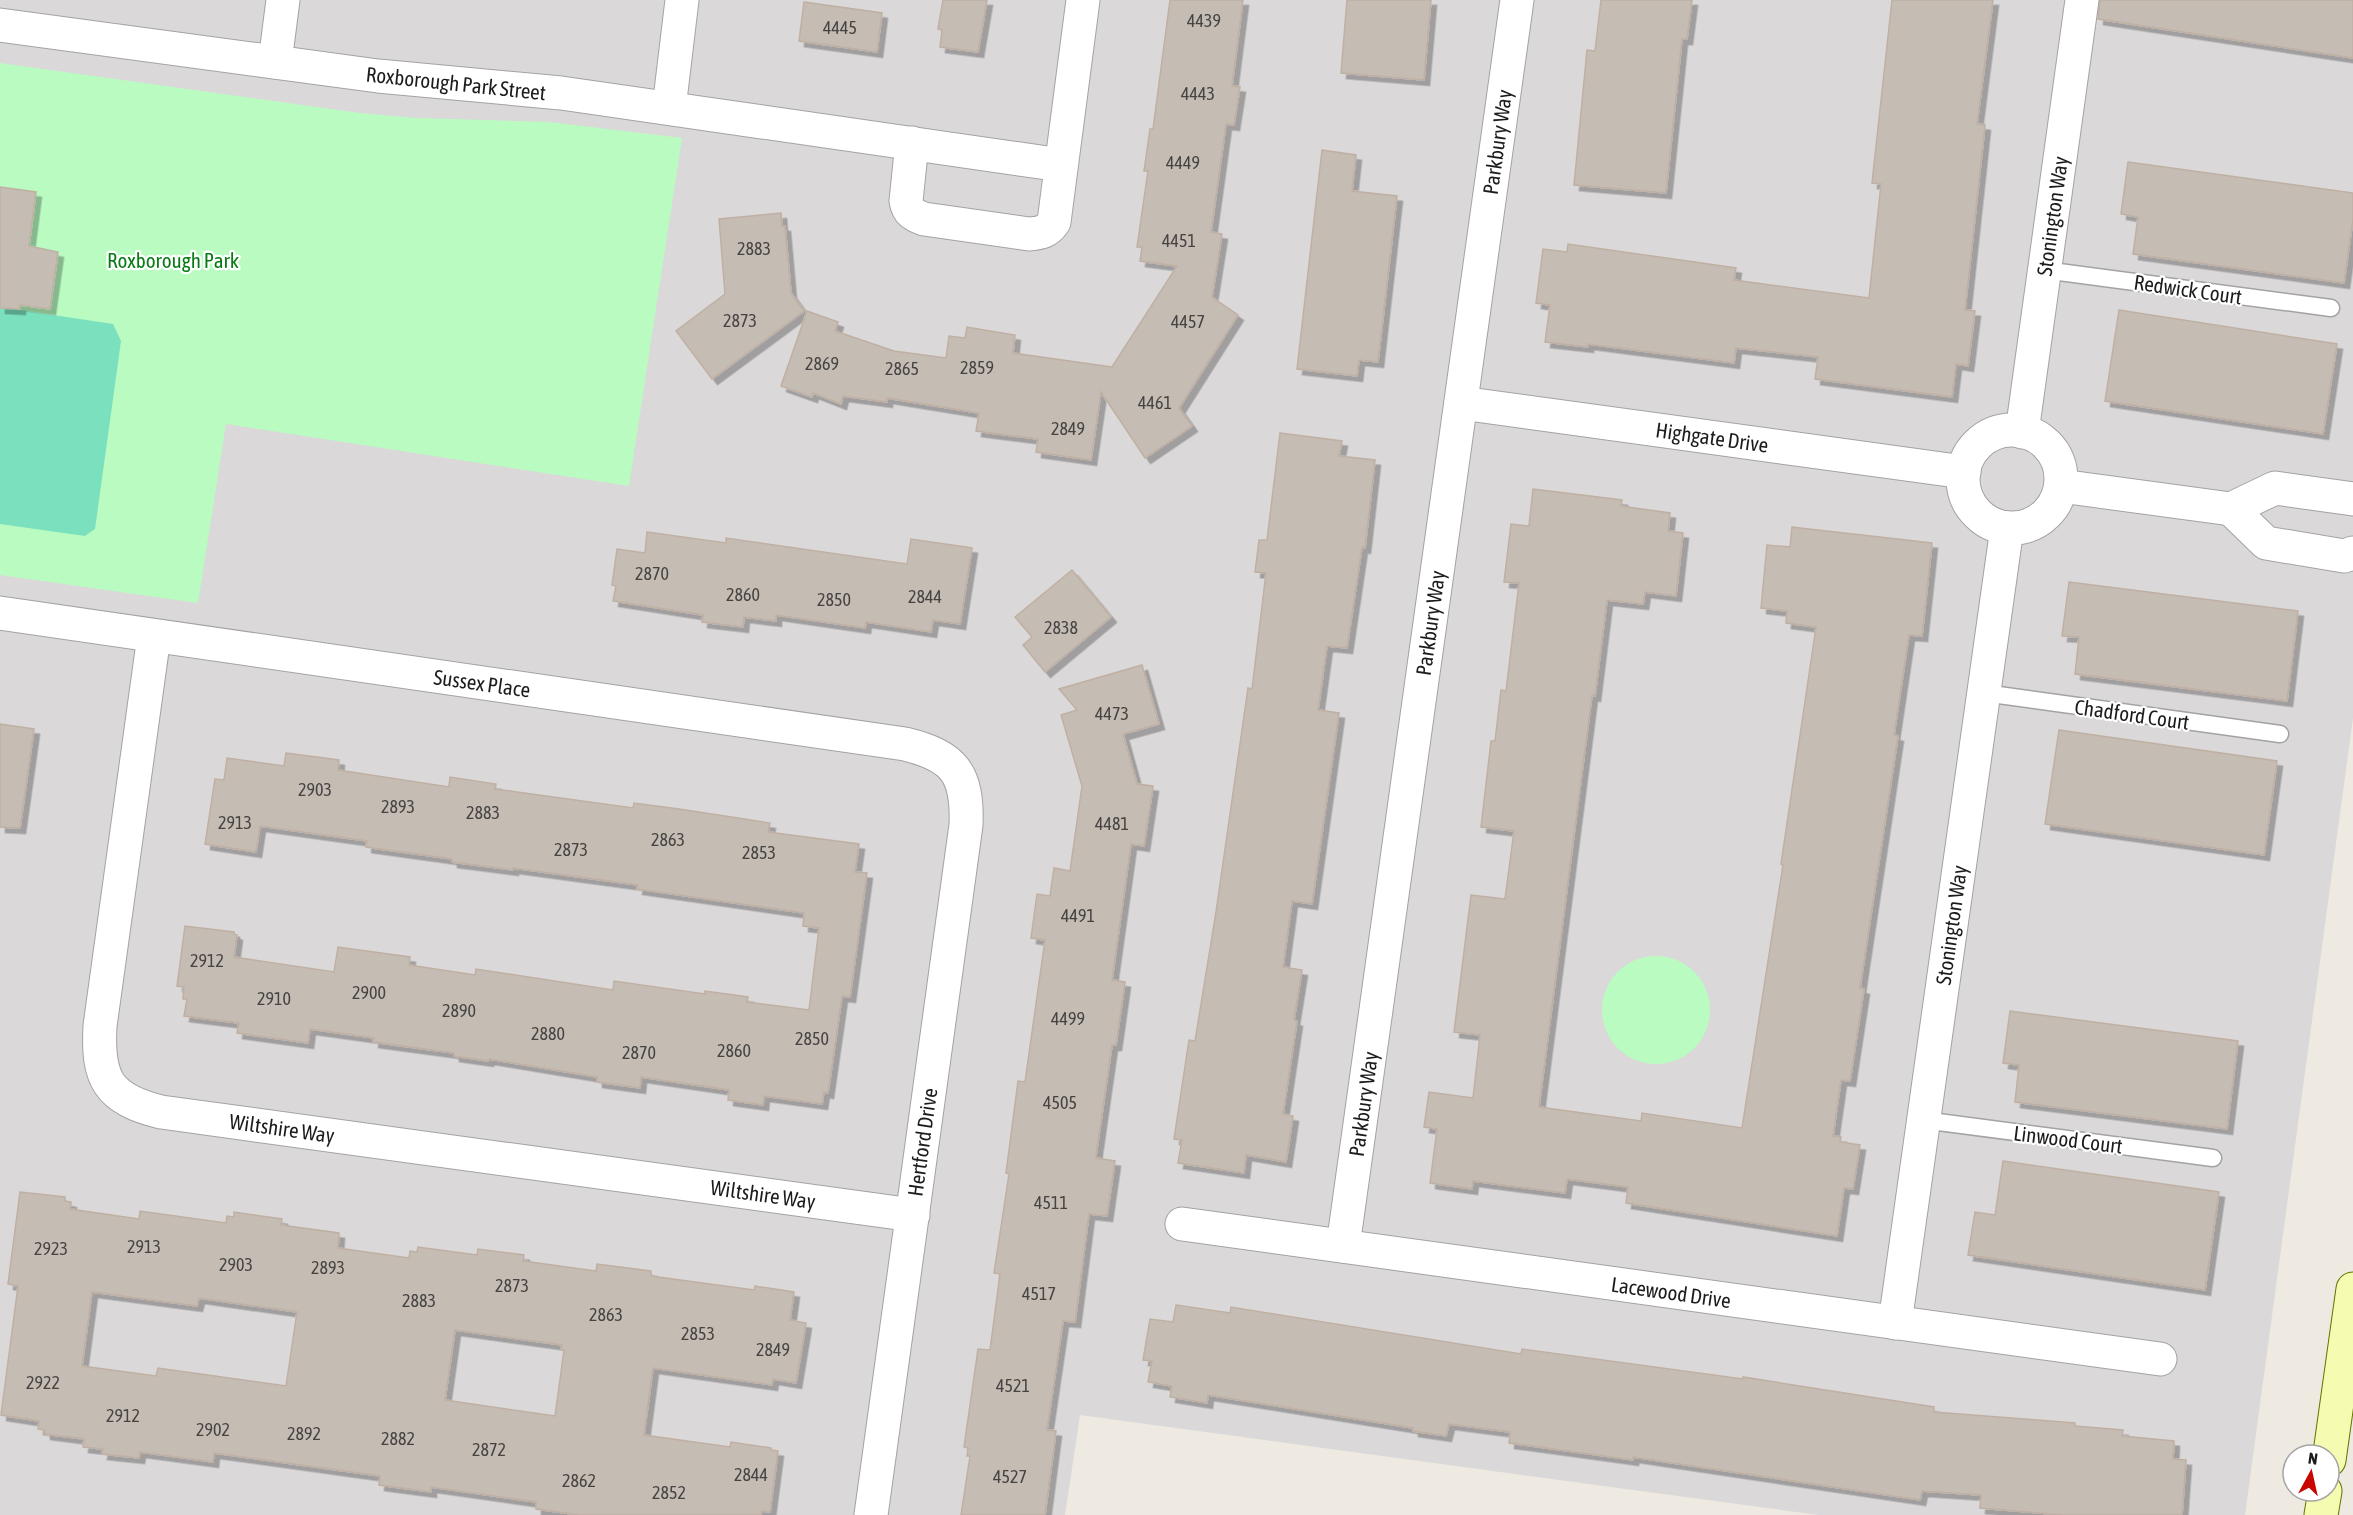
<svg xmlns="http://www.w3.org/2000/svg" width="2353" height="1515" font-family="'Asap Condensed',sans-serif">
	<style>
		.residential { fill: #dad8d8 }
		.park { fill: #bafbc2 }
		.pitch { fill: #7be0bd }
		.building { fill: #c5bcb4; stroke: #c0b0a3; stroke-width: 1.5; fill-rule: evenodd; filter: url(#shadow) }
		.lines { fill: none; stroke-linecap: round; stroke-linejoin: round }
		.lane-casing { stroke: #a3a3a3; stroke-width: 19 }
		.street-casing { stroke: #a3a3a3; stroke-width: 35 }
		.secondary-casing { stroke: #637401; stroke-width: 35 }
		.lane { stroke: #fff; stroke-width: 16 }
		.street { stroke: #fff; stroke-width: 33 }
		.secondary { stroke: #f5fbb1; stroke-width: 33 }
		.labels { text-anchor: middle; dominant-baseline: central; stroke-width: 4.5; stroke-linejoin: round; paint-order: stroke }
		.number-label { font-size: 18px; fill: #464442 }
		.street-label { font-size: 21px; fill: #1c1c1c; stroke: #fff }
		.park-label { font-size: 21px; fill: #087b15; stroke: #fff }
	</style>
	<defs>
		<filter id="shadow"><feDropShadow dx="5.5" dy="5.5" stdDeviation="0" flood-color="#0004"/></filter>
	</defs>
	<rect width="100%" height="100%" fill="#eeeae1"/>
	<path class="residential" d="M0,0H2353V718L2245,1515H1818L1080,1415L1065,1515H0Z"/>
	<g class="park">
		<path d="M0,63L360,113L416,118L550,122L682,138L629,486L226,424L198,603L0,575Z"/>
		<circle cx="1656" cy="1010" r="54"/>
	</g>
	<path class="pitch" d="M0,307L113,324L121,341L95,529L85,536L0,524Z"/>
	<g class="building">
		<path d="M943,0H987L978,52L940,47L942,30L938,29Z"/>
		<path d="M1170,0H1243L1232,86L1240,87L1234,125L1226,124L1211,232L1222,234L1212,297L1238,315L1179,408L1192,426L1145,458L1101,392L1091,460L1036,452L1038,439L976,431L979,413L887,398V402L843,396L841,404L813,393L812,397L781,386L807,311L838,322L835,331L894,351L946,358L949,336L965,338L967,327L1015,335L1013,353L1112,367L1177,266L1140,261L1142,247H1137L1148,171H1144L1150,129H1153Z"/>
		<path d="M1347,0H1431L1424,80L1341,73Z"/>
		<path d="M1601,0H1692L1687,39H1682L1666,193L1574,185L1587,50L1595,51Z"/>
		<path d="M1892,0H1993L1977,124L1985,125L1965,310L1975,311L1968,366L1956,364L1952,397L1815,379L1818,357L1736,348L1734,363L1588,344V347L1545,342L1550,305L1536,303L1543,249L1567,252L1568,244L1736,268L1734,280L1869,298L1881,184L1872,183Z"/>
		<path d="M2100,0H2353V58L2098,19Z"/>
		<path d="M804,2L882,13L877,52L799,41Z"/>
		<path d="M1322,150L1356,155L1352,191L1397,196L1378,362L1359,360L1357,376L1297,369Z"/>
		<path d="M2128,162L2353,193V219L2344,283L2133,254L2138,217L2121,214Z"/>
		<path d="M0,187L36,192L29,246L58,252L50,309L20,305V309L0,308Z"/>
		<path d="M781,213L782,226H785L791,293L804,311L712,379L676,331L725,294L719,219Z"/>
		<path d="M2119,310L2337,344L2323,434L2105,401Z"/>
		<path d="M1280,433L1342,441L1339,456L1375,460L1365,548L1362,547L1347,648L1327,646L1318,710L1339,713L1312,904L1292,901L1283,967L1302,970L1294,1020L1297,1021L1283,1114L1293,1116L1286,1162L1246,1155L1244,1173L1178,1163L1182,1140L1174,1139L1189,1040L1195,1041L1216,912L1248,688L1252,689L1266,573L1255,572L1259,540H1267Z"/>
		<path d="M1533,489L1622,500L1621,506L1670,513L1668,531L1683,533L1676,596L1645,592L1643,604L1607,600L1595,696L1592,695L1539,1107L1641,1121L1642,1113L1742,1128L1783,865L1781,864L1816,627L1786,623L1787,611L1761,608L1767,545L1790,547L1792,527L1932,543L1922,636L1909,635L1894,735L1898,736L1860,988L1864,989L1850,1081L1841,1080L1833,1136L1841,1137L1840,1142L1860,1145L1853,1189L1844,1188L1837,1236L1626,1203L1628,1187L1567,1179L1565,1193L1473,1181L1472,1189L1430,1183L1437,1129L1424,1127L1429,1092L1473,1098L1480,1035L1454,1032L1471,895L1505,899L1514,831L1481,827L1491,741H1495L1501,690L1506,691L1519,583L1504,582L1511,524L1529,526Z"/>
		<path d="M647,532L726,543V538L907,564L911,539L972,548L960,624L933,620L931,632L866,622L865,628L776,615V621L744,617L743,627L702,622L703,615L613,601L616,586L612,585L617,549L645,553Z"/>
		<path d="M1072,570L1111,617L1045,672L1023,645L1032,637L1015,617Z"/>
		<path d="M2069,582L2298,611L2287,701L2075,674L2079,637L2062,636Z"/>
		<path d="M1142,665L1159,724L1123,734L1137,784L1153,786L1144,846L1131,844L1112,980L1125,982L1116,1045H1112L1096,1156V1158L1115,1161L1107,1216L1089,1214L1075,1322L1063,1321L1047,1430L1056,1431L1045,1515H961L970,1456H967L968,1448L964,1447L978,1349L990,1350L1000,1274L994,1273L1009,1174L1006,1173L1018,1081L1025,1082L1045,940L1031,938L1037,894L1050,896L1054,868L1070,871L1082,786L1061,715L1077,710L1059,689Z"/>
		<path d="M0,724L34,729L20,828L0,827Z"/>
		<path d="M2059,730L2277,761L2264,855L2045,824Z"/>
		<path d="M286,753L339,760L338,770L449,787L450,777L496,784L495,789L633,808L634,803L679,809L770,823L768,832L859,844L855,872L867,873L850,997L842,996L828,1093L824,1092L822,1104L764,1096L763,1105L728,1100L729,1090L641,1077L640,1088L597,1082V1077L489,1059L488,1061L454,1056V1053L373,1042L374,1038L310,1029L308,1043L237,1033L239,1023L184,1016L187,999H183L184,987L177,986L185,926L234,932V934L237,935L234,957L334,972L338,947L410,957L409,965L475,975L476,969L613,990L614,981L705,994V991L748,997L747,1002L809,1010L819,928L803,926L804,913L637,889L638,885L513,868V870L452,862V859L366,847L367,841L260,826L256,852L205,844L215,779L224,780L227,758L284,766Z"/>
		<path d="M2010,1011L2238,1041L2227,1129L2015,1102L2019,1065L2003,1063Z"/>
		<path d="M2003,1161L2219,1192L2205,1290L1968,1255L1975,1212L1995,1215Z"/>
		<path d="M20,1192L65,1197V1201L71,1202L70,1209L139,1219L140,1211L226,1223L227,1216L234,1217V1212L282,1219L281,1225L339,1233L338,1248L409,1258L410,1251L417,1252L418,1247L477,1255L478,1249L524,1255L523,1261L596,1271L597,1264L651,1271V1276L754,1290L755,1286L794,1292L790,1320L806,1323L796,1383L773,1379L772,1385L653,1368L644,1435L730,1447L731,1442L771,1448V1450L778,1451L770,1512L762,1511L761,1515H580L536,1509V1502L431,1487V1492L379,1485L380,1476L214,1453L213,1462L140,1452L139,1458L102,1454L103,1449L83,1447L84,1439L45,1434V1430L38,1429L39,1421L1,1415L18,1286L8,1284ZM92,1292L197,1306L199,1298L297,1312L286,1386L158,1368L156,1376L82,1366ZM455,1330L562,1345L561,1350H564L555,1416L445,1400Z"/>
		<path d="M1176,1305L1230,1313L1231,1307L1521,1354L1522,1349L1743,1379V1377L1934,1407V1412L2075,1423V1426L2123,1430L2122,1436L2174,1441L2173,1459L2186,1460L2182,1515H2063L1980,1508L1981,1495L1922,1491L1920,1500L1633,1457V1460L1509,1443L1510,1432L1449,1424L1446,1436L1413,1431V1428L1208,1395L1207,1403L1170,1397L1172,1386L1148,1382L1152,1361L1143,1360L1150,1319L1173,1322Z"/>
	</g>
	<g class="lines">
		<defs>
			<g id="lane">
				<path d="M2044,270L2331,308"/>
				<path d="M1984,693L2280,734"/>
				<path d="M1923,1120L2213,1158"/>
			</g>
			<g id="street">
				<path d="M0,25L378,76L561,93L1061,165"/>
				<path d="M275,62L283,0"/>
				<path d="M669,108L682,0"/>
				<path d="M912,143L906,201C908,212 913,215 924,219L1029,234C1041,233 1047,232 1054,222L1083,0"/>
				<path d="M1461,403L1964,472"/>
				<circle cx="2012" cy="479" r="49"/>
				<path d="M2022,432L2082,0"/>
				<path d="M2061,486L2231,509L2275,488L2353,499"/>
				<path d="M2231,509L2266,543L2344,556L2353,553"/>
				<path d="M0,613L905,744C954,756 968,773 966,825L871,1515"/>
				<path d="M154,636L100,1026C97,1079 108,1099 161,1112L913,1215"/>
				<path d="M1182,1224L2160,1359"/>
				<path d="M1343,1246L1517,0"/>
				<path d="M1895,1323L2007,528"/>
			</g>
			<g id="secondary">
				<path d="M2329,1460L2353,1289"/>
				<path d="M2321,1515L2325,1491"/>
			</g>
		</defs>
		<use href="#lane" class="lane-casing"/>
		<use href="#street" class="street-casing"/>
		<use href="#secondary" class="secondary-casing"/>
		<use href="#lane" class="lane"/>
		<use href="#street" class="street"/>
		<use href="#secondary" class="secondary"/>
	</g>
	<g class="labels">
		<g class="number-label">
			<text x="1204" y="20">4439</text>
			<text x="840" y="27">4445</text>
			<text x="1198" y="93">4443</text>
			<text x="1183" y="162">4449</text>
			<text x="1179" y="240">4451</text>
			<text x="754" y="248">2883</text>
			<text x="740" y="320">2873</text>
			<text x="1188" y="321">4457</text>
			<text x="822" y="363">2869</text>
			<text x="977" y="367">2859</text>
			<text x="902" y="368">2865</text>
			<text x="1155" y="402">4461</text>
			<text x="1068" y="428">2849</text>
			<text x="652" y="573">2870</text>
			<text x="743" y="594">2860</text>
			<text x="925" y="596">2844</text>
			<text x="834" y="599">2850</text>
			<text x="1061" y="627">2838</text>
			<text x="1112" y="713">4473</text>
			<text x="315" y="789">2903</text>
			<text x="398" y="806">2893</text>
			<text x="483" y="812">2883</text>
			<text x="235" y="822">2913</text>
			<text x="1112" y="823">4481</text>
			<text x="668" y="839">2863</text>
			<text x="571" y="849">2873</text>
			<text x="759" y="852">2853</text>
			<text x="1078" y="915">4491</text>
			<text x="207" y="960">2912</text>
			<text x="369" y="992">2900</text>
			<text x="274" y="998">2910</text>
			<text x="459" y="1010">2890</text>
			<text x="1068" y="1018">4499</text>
			<text x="548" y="1033">2880</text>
			<text x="812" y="1038">2850</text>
			<text x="734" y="1050">2860</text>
			<text x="639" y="1052">2870</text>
			<text x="1060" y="1102">4505</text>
			<text x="1051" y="1202">4511</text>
			<text x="144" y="1246">2913</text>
			<text x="51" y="1248">2923</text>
			<text x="236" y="1264">2903</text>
			<text x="328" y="1267">2893</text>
			<text x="512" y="1285">2873</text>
			<text x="1039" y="1293">4517</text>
			<text x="419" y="1300">2883</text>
			<text x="606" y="1314">2863</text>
			<text x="698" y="1333">2853</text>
			<text x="773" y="1349">2849</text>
			<text x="43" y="1382">2922</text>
			<text x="1013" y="1385">4521</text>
			<text x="123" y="1415">2912</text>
			<text x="213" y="1429">2902</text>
			<text x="304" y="1433">2892</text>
			<text x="398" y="1438">2882</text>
			<text x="489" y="1449">2872</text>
			<text x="751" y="1474">2844</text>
			<text x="1010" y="1476">4527</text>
			<text x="579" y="1480">2862</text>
			<text x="669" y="1492">2852</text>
		</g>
		<g class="street-label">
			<text transform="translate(456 83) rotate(6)">Roxborough Park Street</text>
			<text transform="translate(1497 142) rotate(-82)">Parkbury Way</text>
			<text transform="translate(2052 216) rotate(-82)">Stonington Way</text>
			<text transform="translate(2188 289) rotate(8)">Redwick Court</text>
			<text transform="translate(1712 437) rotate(8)">Highgate Drive</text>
			<text transform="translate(1430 623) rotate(-82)">Parkbury Way</text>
			<text transform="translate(482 683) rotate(8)">Sussex Place</text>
			<text transform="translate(2132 714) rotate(8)">Chadford Court</text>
			<text transform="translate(1951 925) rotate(-82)">Stonington Way</text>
			<text transform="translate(1363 1104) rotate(-82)">Parkbury Way</text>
			<text transform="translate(282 1128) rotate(8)">Wiltshire Way</text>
			<text transform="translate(2068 1139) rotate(7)">Linwood Court</text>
			<text transform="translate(922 1142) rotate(-82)">Hertford Drive</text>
			<text transform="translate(763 1194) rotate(8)">Wiltshire Way</text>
			<text transform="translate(1671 1292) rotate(8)">Lacewood Drive</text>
		</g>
		<g class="park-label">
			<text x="173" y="260">Roxborough Park</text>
		</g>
	</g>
	<g transform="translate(2311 1473) rotate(8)"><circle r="28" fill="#ffffff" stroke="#a4a4a4" stroke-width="1.5"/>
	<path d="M0-4.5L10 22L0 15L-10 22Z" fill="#c70700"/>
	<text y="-9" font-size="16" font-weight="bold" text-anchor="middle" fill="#1c1c1c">N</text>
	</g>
</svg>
